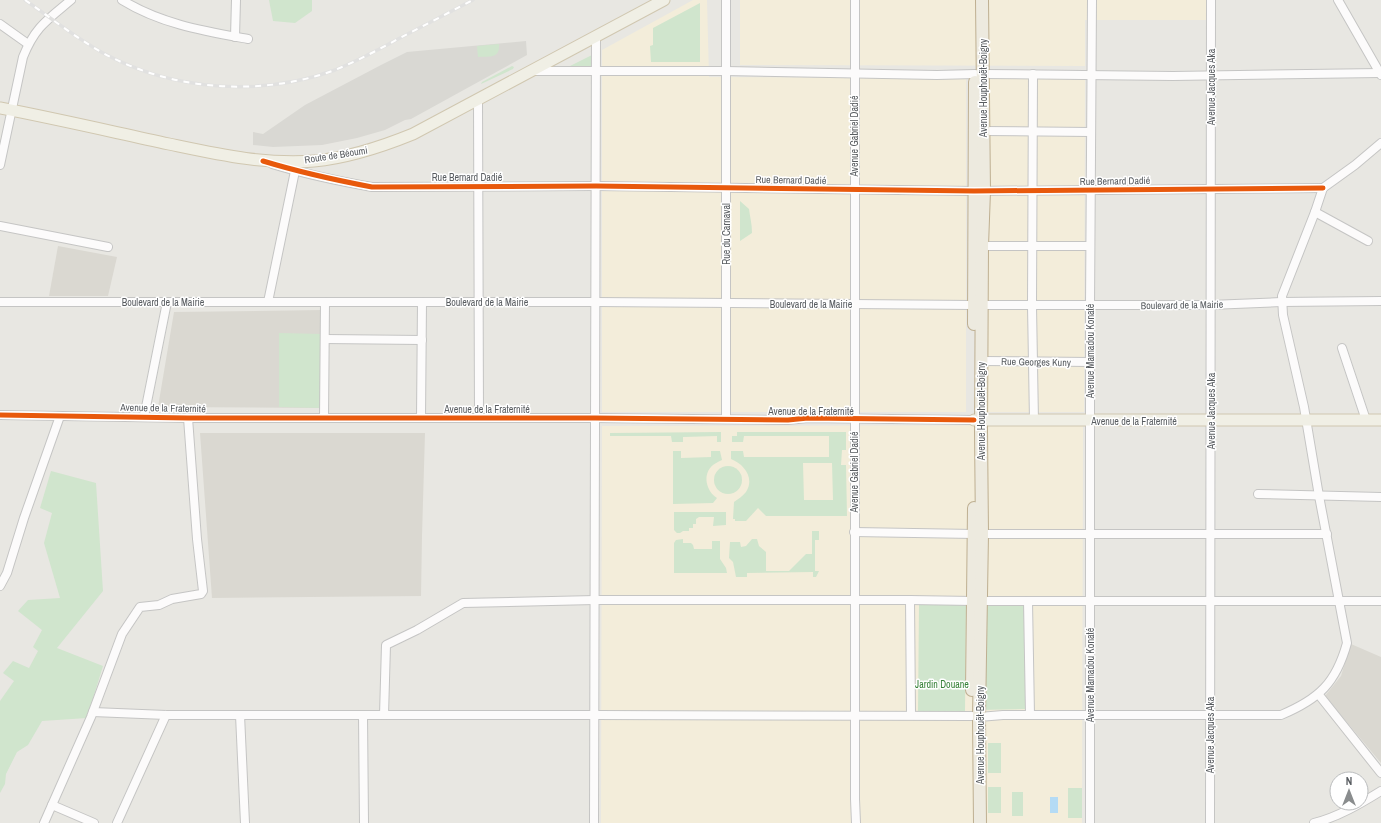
<svg xmlns="http://www.w3.org/2000/svg" width="1381" height="823" font-family="'Archivo Narrow',sans-serif">
	<style>
		.commercial { fill: #f3edda }
		.industrial { fill: #d9d8d3 }
		.education { fill: #dad8d1 }
		.green { fill: #d0e5cd; fill-rule: evenodd }
		.water { fill: #b4dbf5 }
		.lines { fill: none; stroke-linecap: round; stroke-linejoin: round }
		.minor-casing { stroke: #c5c5c4; stroke-width: 10 }
		.major-casing { stroke: #d0c7b0; stroke-width: 13 }
		.highway-casing { stroke: #beaf91; stroke-width: 14 }
		.minor { stroke: #fcfbfb; stroke-width: 8 }
		.major { stroke: #f0efe5; stroke-width: 11 }
		.highway { stroke: #edeadf; stroke-width: 12 }
		.rail-casing { stroke: #e1e1e0; stroke-width: 3.5 }
		.rail { stroke: #fff; stroke-width: 2; stroke-dasharray: 6; stroke-linecap: butt }
		.cycleway-casing { stroke: #fff; stroke-width: 8 }
		.cycleway { stroke: #e8590c; stroke-width: 5 }
		.labels { text-anchor: middle; dominant-baseline: central; stroke-width: 3; stroke-linejoin: round; paint-order: stroke }
		.street-label { font-size: 10px; fill: #585c60; stroke: #fff }
		.park-label { font-size: 10px; fill: #368137; stroke: #fff }
	</style>
	<rect width="100%" height="100%" fill="#e8e7e2"/>
	<g class="commercial">
		<path d="M693,0H707L709,77L966,78V412H602V50Z"/>
		<path d="M740,0H1206V20H1085V66L740,65Z"/>
		<path d="M978,78H1085L1084,412H977Z"/>
		<path d="M1083,425L1082,823H601L602,426Z"/>
	</g>
	<path class="industrial" d="M526,41L527,55L411,119L405,120L385,130L357,138L322,145L273,147L253,145V132L263,134L305,105L381,65L407,52Z"/>
	<g class="education">
		<path d="M58,246L117,257L108,296H49Z"/>
		<path d="M323,310L320,408L158,407L174,312Z"/>
		<path d="M200,433H425L422,536L421,596H422L212,598Z"/>
		<path d="M1351,644L1381,657V763L1325,696L1341,676Z"/>
	</g>
	<g class="green">
		<path d="M269,0H312V11L295,23L273,21Z"/>
		<path d="M700,3V62H651L650,46L653,45V28Z"/>
		<path d="M499,44C500,59 490,56 478,57L477,46Z"/>
		<path d="M592,55V67H568Z"/>
		<path d="M512,66L514,67L513,69L481,84L482,82Z"/>
		<path d="M740,201L749,209C750,217 752,224 752,233L740,241Z"/>
		<path d="M279,333L322,334L320,408L279,407Z"/>
		<path d="M721,432V442H717V436L683,437V442H672L671,436H610V433Z"/>
		<path d="M737,432H846V450H842L841,465H846L847,516H766L758,508L746,521H735V519H733L734,502C738,499 743,496 746,492C755,478 744,464 731,459V451H743L744,457H829V436H744L743,442H732V436H737ZM803,463H832L833,500H804Z"/>
		<path d="M673,451H681V458L711,457V451H720L722,460C719,461 716,463 713,465C702,474 706,491 717,498L713,503L673,504Z"/>
		<circle cx="728" cy="480" r="14"/>
		<path d="M51,471L96,483L103,591L57,648L103,666L87,718L42,721L28,745L17,752L6,774L5,784L0,793V701L14,681L3,673L13,661L29,668L38,651L33,647L42,630L18,611L28,600L60,598L44,543L52,513L40,508Z"/>
		<path d="M674,512H726V525L713,526L714,517H699L696,519V524H693V528H689V531H683L680,533H677L674,530Z"/>
		<path d="M812,531H819V540H815V571H819L816,577H813V572L747,573V577H736L733,562L729,558L730,542H740L741,547L746,546L752,539H757L759,546L766,552V571H789L806,554H812Z"/>
		<path d="M683,539V543H691L693,545L694,549H712V541H720V559L726,568L727,573H674V543L676,540Z"/>
		<path d="M919,605H966L965,711H918Z"/>
		<path d="M979,606H1025L1026,709L979,710Z"/>
		<rect x="988" y="743" width="13" height="30"/>
		<rect x="988" y="787" width="13" height="26"/>
		<rect x="1068" y="788" width="14" height="30"/>
		<rect x="1012" y="792" width="11" height="24"/>
	</g>
	<rect class="water" x="1050" y="797" width="8" height="16"/>
	<g class="lines">
		<defs>
			<g id="minor">
				<path d="M122,0C161,24 204,31 248,39"/>
				<path d="M726,0V419"/>
				<path d="M855,0V799L856,823"/>
				<path d="M1338,0L1381,75"/>
				<path d="M0,24L28,44"/>
				<path d="M235,37L236,0"/>
				<path d="M533,71H726L937,75L975,74"/>
				<path d="M983,74L1173,76L1380,73"/>
				<path d="M1033,74L1032,306L1034,421"/>
				<path d="M478,100L479,418"/>
				<path d="M983,131L1091,132"/>
				<path d="M272,164C305,174 338,181 372,187L596,186L974,191L1323,188"/>
				<path d="M0,165L23,57C35,27 47,20 71,0"/>
				<path d="M1315,212L1368,241"/>
				<path d="M0,226L108,247"/>
				<path d="M982,246H1090"/>
				<path d="M0,302H596L973,305"/>
				<path d="M268,302L295,171"/>
				<path d="M982,305H1210L1281,302L1381,301"/>
				<path d="M325,339L422,340"/>
				<path d="M1342,348L1366,420"/>
				<path d="M981,361L1090,362"/>
				<path d="M0,415L188,418H595L788,420L808,418L974,420"/>
				<path d="M144,417L167,302"/>
				<path d="M324,418L325,302"/>
				<path d="M421,418L422,302"/>
				<path d="M1258,494L1381,497"/>
				<path d="M854,532L974,534"/>
				<path d="M982,534H1327"/>
				<path d="M0,586L7,573L24,518L60,416"/>
				<path d="M910,600L911,715"/>
				<path d="M981,601H1381"/>
				<path d="M1028,601L1030,715"/>
				<path d="M1319,695L1381,773"/>
				<path d="M93,712L166,715H595L972,716"/>
				<path d="M240,715L245,823"/>
				<path d="M363,715L364,823"/>
				<path d="M384,715L386,645L417,630L463,603L595,600H910L973,601"/>
				<path d="M979,717L1003,715H1281C1319,699 1336,683 1347,643L1319,496L1304,407L1283,315L1282,296L1315,212L1323,188L1355,165L1381,143"/>
				<path d="M52,805L94,823"/>
				<path d="M44,823L91,717L122,634L140,607L159,605L172,599L201,594L203,591L197,539L188,418"/>
				<path d="M117,823L166,715"/>
				<path d="M594,823L596,36"/>
				<path d="M1090,823V306L1092,0"/>
				<path d="M1210,823L1211,0"/>
				<path d="M1314,823C1338,817 1360,804 1381,791"/>
			</g>
			<g id="major">
				<path d="M0,108C57,119 113,132 169,144C217,154 265,165 314,161C348,158 381,147 413,134L664,0"/>
				<path d="M974,420H1381"/>
			</g>
			<g id="highway">
				<path d="M974,324L975,82"/>
				<path d="M972,690L974,508"/>
				<path d="M980,823L979,717L982,534L981,431L982,246L984,191L982,0"/>
			</g>
		</defs>
		<use href="#minor" class="minor-casing"/>
		<use href="#major" class="major-casing"/>
		<use href="#highway" class="highway-casing"/>
		<use href="#minor" class="minor"/>
		<use href="#major" class="major"/>
		<use href="#highway" class="highway"/>
		<defs>
			<path id="rail" d="M25,0C51,18 76,38 103,53C173,91 261,97 335,70C357,61 378,50 398,39C423,26 448,13 473,0"/>
		</defs>
		<use href="#rail" class="rail-casing"/>
		<use href="#rail" class="rail"/>
		<defs>
			<g id="cycleway">
				<path d="M263,161C299,172 335,180 372,187L596,186L974,191L1323,188"/>
				<path d="M0,415L188,418H595L788,420L808,418L974,420"/>
			</g>
		</defs>
		<use href="#cycleway" class="cycleway-casing"/>
		<use href="#cycleway" class="cycleway"/>
	</g>
	<g class="labels">
		<g class="street-label">
			<text transform="translate(1211 87) rotate(-90)">Avenue Jacques Aka</text>
			<text transform="translate(983 88) rotate(-90)">Avenue Houphouët-Boigny</text>
			<text transform="translate(854 136) rotate(-90)">Avenue Gabriel Dadié</text>
			<text transform="translate(336 155) rotate(-9)">Route de Béoumi</text>
			<text x="467" y="177">Rue Bernard Dadié</text>
			<text transform="translate(791 180) rotate(1)">Rue Bernard Dadié</text>
			<text transform="translate(1115 181) rotate(-1)">Rue Bernard Dadié</text>
			<text transform="translate(726 234) rotate(-90)">Rue du Carnaval</text>
			<text x="163" y="302">Boulevard de la Mairie</text>
			<text x="487" y="302">Boulevard de la Mairie</text>
			<text x="811" y="304">Boulevard de la Mairie</text>
			<text transform="translate(1182 305) rotate(-1)">Boulevard de la Mairie</text>
			<text transform="translate(1090 351) rotate(-90)">Avenue Mamadou Konaté</text>
			<text transform="translate(1036 362) rotate(1)">Rue Georges Kuny</text>
			<text transform="translate(163 408) rotate(1)">Avenue de la Fraternité</text>
			<text x="487" y="409">Avenue de la Fraternité</text>
			<text x="811" y="411">Avenue de la Fraternité</text>
			<text transform="translate(981 411) rotate(-90)">Avenue Houphouët-Boigny</text>
			<text transform="translate(1211 411) rotate(-90)">Avenue Jacques Aka</text>
			<text x="1134" y="421">Avenue de la Fraternité</text>
			<text transform="translate(854 472) rotate(-90)">Avenue Gabriel Dadié</text>
			<text transform="translate(1090 675) rotate(-90)">Avenue Mamadou Konaté</text>
			<text transform="translate(980 735) rotate(-90)">Avenue Houphouët-Boigny</text>
			<text transform="translate(1210 735) rotate(-90)">Avenue Jacques Aka</text>
		</g>
		<g class="park-label">
			<text x="942" y="684">Jardin Douane</text>
		</g>
	</g>
	<g transform="translate(1349 791)"><circle r="19" fill="#ffffff" stroke="#bcbebf"/>
	<path d="M0-3L7 15L0 10L-7 15Z" fill="#8a8d8e"/>
	<text y="-6" font-size="11" font-weight="bold" text-anchor="middle" fill="#585c60">N</text>
	</g>
</svg>
